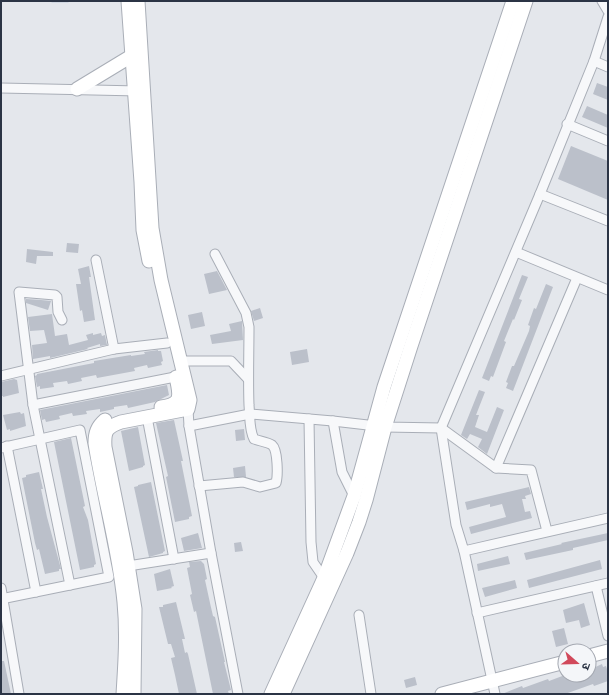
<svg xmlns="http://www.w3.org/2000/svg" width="609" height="695" font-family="'Roboto Condensed','Noto Sans Devanagari',sans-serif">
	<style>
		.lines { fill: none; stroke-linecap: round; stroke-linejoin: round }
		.stream { stroke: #9fb4cc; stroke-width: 2.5 }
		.building { fill: #bbc0ca }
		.minor-casing { stroke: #a9aeb7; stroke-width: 11 }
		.secondary-casing { stroke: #a9aeb7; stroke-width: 15 }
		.minor { stroke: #f7f8fa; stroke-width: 9 }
		.secondary { stroke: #fff; stroke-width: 13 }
	</style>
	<rect width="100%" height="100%" fill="#e4e7ec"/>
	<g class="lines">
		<path class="stream" d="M52,1H68"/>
	</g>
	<g class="building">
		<path d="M597,83L608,87V100L593,94Z"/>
		<path d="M587,106L608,115V128L582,117Z"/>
		<path d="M571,146L608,161V200L558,179Z"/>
		<path d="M67,243L79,244L78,253L66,252Z"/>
		<path d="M27,249L53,252V256H37L36,264L26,262Z"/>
		<path d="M89,266L91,277H89L95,320L84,322L82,310L80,311L76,284H81L78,269Z"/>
		<path d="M217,271L227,290L209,294L204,274Z"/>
		<path d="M522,275L528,277L519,299L522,300L514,320L513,319L504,341L506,342L493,377L491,376L489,381L482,378Z"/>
		<path d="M546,284L553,287L513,391L506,388L508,383L506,382L512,366H514L529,331L530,326L528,325L534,308L536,309Z"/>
		<path d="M26,299L41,300L51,301L48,310L26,303Z"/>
		<path d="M260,308L263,318L254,321L251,311Z"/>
		<path d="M202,312L205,326L191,329L188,315Z"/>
		<path d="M52,314L55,336L67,334L69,345L88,340L86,335L93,333V335L101,333L102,336L105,335L107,345L100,346V344L87,348L88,349L50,358V356L33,359L32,345L47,343L44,330L30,331L28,317Z"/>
		<path d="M242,321L243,340L212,344L210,335L231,331L229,324Z"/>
		<path d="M307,349L309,362L292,365L290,352Z"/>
		<path d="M158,350V351H161L163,361L161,362L162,365L148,368L147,365L134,368L135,371L97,378L96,375L81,378L82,381L68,384L67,381L53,383L54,387L40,389V386L37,387L35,376L37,375V374L94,363V361L131,355V356L145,354L144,352Z"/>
		<path d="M14,379L17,380L19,393L3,397V396H1V382Z"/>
		<path d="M167,385L169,395L155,402L128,408L127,405L114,407V409L100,412V409L86,411L87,414L73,416L72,413L59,416L60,419L46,422L45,419L42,420L40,410Z"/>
		<path d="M479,390L485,392L476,415H479L475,427L487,432L497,407L504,410L487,454L478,447L482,439L470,434L467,439L461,435Z"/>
		<path d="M20,412L21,414L24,413L26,426L10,431V429L7,430L3,415Z"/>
		<path d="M174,420L183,461H181L192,516L189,517V519L175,522L166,477L168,476L156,423Z"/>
		<path d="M138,427L145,465L143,466V467L129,471L121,431Z"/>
		<path d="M244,429L245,440L236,441L235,430Z"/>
		<path d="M71,438L85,506L83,507L88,520L96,564L94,565V567L80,570L54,442Z"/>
		<path d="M245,466L246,477H234L233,468Z"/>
		<path d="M39,472L43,489H41L47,517L61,569H59V571L45,574L39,549L37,550L35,543L22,478L26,477V475Z"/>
		<path d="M151,482L165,551L163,552V553L149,557L134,487L138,486V485Z"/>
		<path d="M529,487L531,494L525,496L526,499H522L525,512L530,511L532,518L471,534L469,527L506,517L502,504L490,507V504L467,510L465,502Z"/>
		<path d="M198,533L202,548L184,551L181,538Z"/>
		<path d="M608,533V540L573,548V550L526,560L524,553L562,544L561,543Z"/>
		<path d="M241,542L243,551L235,552L234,543Z"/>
		<path d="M508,556L510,564L478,571L477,564Z"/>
		<path d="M600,560L602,569L529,588L527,580Z"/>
		<path d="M201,561L204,564L207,579L205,580L210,603L213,616L215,617L225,662H224L231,690L228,691L229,694H213L196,611L194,612L190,595L192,594L187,568L190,567L189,562Z"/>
		<path d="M170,569L174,586L171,587L172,588L157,591L154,574Z"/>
		<path d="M515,580L517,588L485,597L482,588Z"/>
		<path d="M176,602L185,639H182L185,653L187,652L188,654L197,694H179L175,675L171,658L175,657L171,644H168L159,607H163V605Z"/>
		<path d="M584,603L590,625L581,628L579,620L566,623L563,610Z"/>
		<path d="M564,628L568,644L556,647L552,631Z"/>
		<path d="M1,661H4L11,694H1Z"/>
		<path d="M602,664L603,667L606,666L608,672V681L594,686L593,684L565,694H502L522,686L523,688L548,679L549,681L565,675H589V670Z"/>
		<path d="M415,677L417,685L406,688L404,680Z"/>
	</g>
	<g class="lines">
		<defs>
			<g id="minor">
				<path d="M602,1L608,11"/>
				<path d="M594,61L608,67"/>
				<path d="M1,88L139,91"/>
				<path d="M567,124L608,141"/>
				<path d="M540,194L608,221"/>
				<path d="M516,252L608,290"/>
				<path d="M96,260L114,349"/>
				<path d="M62,320L58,312L57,297L55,295L19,292L33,405L70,585"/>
				<path d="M180,361H231L248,379"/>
				<path d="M1,376L114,349L167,343"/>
				<path d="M33,405L175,377"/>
				<path d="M186,405L188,409L189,426L211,553L238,694"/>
				<path d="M147,417L174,559"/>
				<path d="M309,419L311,542L313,562L324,578"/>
				<path d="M333,421L342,472L354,496L356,497"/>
				<path d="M189,426L250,414L333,421L385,427L441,428L496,468"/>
				<path d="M7,446L36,592"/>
				<path d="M1,448L80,430L109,577L1,599"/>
				<path d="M199,486L243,482L260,487L276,483C278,476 278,450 272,445C268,442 259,441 254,439C249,430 250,416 249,405C248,379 249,353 249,327L246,313L215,254"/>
				<path d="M547,531L531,470L496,468L577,278"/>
				<path d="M464,551L608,518"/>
				<path d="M128,566L211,553"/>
				<path d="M596,586L608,636"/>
				<path d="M1,588L19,694"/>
				<path d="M477,613L608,583"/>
				<path d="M359,615L371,694"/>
				<path d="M495,694L464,551L456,525L441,428L540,194L594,61L608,17"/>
			</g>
			<g id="secondary">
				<path d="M128,1L141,182L143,230L149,261"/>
				<path d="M77,89L138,52"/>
				<path d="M161,407C183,404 180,396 176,377"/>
				<path d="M105,420C97,427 95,433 95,443C103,496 119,548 124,602C127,633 125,663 123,694"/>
				<path d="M589,656L608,651"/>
				<path d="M134,694L135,609L126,552L105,447C104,432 106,427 121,422L188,409L190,400L161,280L152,228L138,1"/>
				<path d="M271,694L324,578L354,496L384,387L513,1"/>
				<path d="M283,694L347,553L359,522L366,500L385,427L411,346L526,1"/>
				<path d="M442,694L565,662"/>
			</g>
		</defs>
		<use href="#minor" class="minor-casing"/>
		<use href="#secondary" class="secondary-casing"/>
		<use href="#minor" class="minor"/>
		<use href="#secondary" class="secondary"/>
	</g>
	<rect width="609" height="695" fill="none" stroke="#2b3445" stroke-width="4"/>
	<g transform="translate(577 663) rotate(110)"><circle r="19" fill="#f4f6f9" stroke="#a4a8b1"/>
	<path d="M0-3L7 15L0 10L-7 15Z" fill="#d1495b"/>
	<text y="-6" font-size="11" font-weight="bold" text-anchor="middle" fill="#2b3445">उ</text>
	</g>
</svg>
